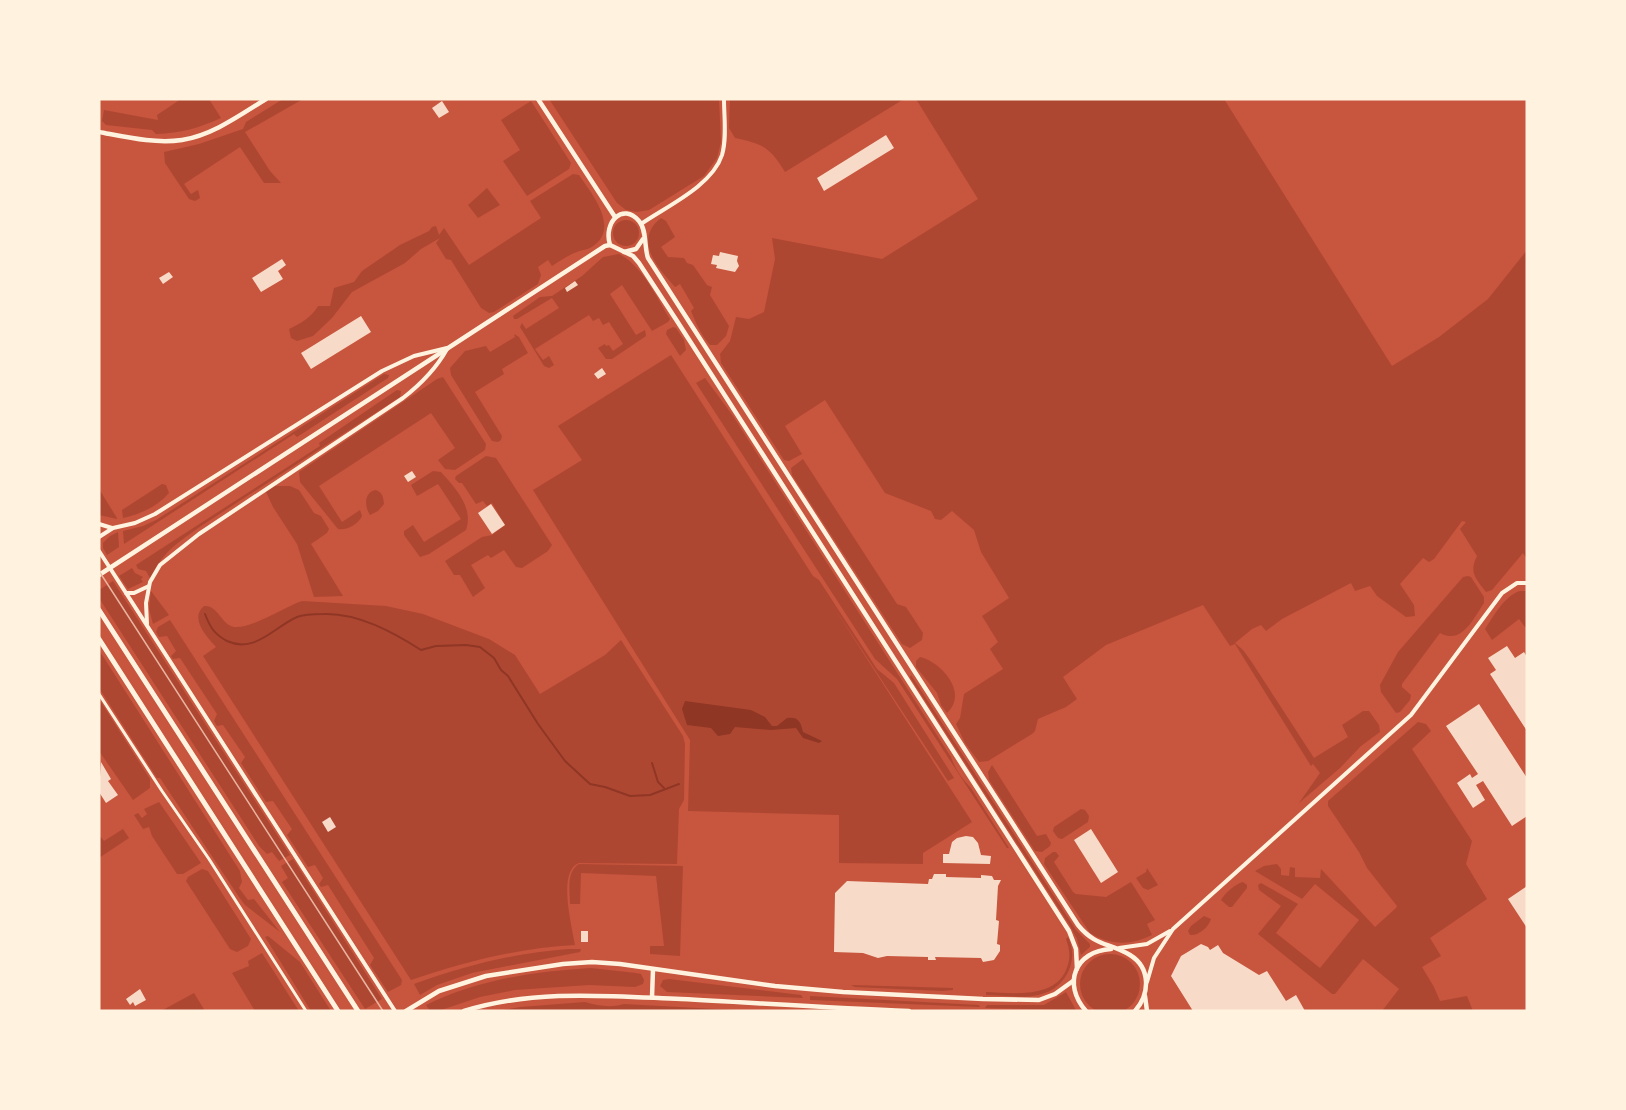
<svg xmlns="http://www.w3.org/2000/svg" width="1626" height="1110" font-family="Inter,sans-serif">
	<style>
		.green { fill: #ae4732 }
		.water { fill: #8f3625 }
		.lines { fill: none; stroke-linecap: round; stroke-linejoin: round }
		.stream { stroke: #8f3625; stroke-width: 2 }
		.building { fill: #f7dbc8 }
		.minor { stroke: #fff3e0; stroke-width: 3 }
		.tertiary { stroke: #fff3e0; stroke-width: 4 }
		.secondary { stroke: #fff3e0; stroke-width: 4.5 }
		.primary { stroke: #fff3e0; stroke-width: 5 }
		.tram { stroke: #e9b49f; stroke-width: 1.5 }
	</style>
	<rect width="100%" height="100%" fill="#c8553d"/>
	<g class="green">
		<path d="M181,99H209L221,118C199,128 181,133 156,134L152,130L106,125L102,121L104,110L158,120L157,115Z"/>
		<path d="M283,99H303L245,132L270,171L281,183H264L240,147L184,184L191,194L198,190L200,198L195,201L189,199L165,163L164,152L199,144L243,129L246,122Z"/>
		<path d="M549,99H719L721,142L717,158L704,176L649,210L637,212L626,210L617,203Z"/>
		<path d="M730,99H904L785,172C770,147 763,144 735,138L729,128Z"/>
		<path d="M916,99H1224L1392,366L1439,337L1488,299L1527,250V559L1523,553L1492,590L1486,592C1475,578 1469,572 1477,556L1460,529L1466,522L1462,521L1434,559L1429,562L1423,558L1400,584L1414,605L1415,616L1406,617L1377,596L1370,586L1355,591L1351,583L1282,619L1266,631L1261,625L1252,629L1235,643L1243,650L1251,661L1314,758L1348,737L1342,725L1363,711H1369L1379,725L1380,732L1361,746L1340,768L1299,803L1320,773L1313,764L1311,766L1235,644L1230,646L1203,605L1106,645L1063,677L1077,699L1066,707L1038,719L1035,731L1032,734L988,761L979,762L965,743L956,724L960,718L964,694L1003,669L990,649L998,642L982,616L1009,598L981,552L974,530L952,511L941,520L935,519L931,511L885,493L825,400L785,426L802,454L789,461L784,460L721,363L720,354L730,341L736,317L749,319L764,312L775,259L772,238L882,259L978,199Z"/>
		<path d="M531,101L571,163L569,169L527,196L503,161L520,150L501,120Z"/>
		<path d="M573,174L579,175C592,194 622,230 590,248C586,250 581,250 577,252C568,255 560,261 552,266L548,260L538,267L541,275L538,284L494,312L489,313L481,308L451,260L446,259L436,243L440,238L421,249L405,263L352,292L332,318L313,336L297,341L291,338L289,329C300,324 312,317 318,306H330L334,288L354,282L362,271L400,245L429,231L432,227L436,226L439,235L444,228L469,265L541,218L530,201Z"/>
		<path d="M487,188L500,205L478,218L468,205Z"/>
		<path d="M661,218L666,221L675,237L661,247L668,257L684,258L687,263L693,265L707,285L712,287L710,295L729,326L726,336L717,345H710C701,335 696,323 691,311L694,308L680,284L675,287C657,267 633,240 661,218Z"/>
		<circle cx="626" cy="233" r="13"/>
		<path d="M619,254C643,266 656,297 670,319L668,322L652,331L622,285L610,294L636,335L645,330L646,336L612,359H606L598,348L605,344L606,346L609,345L613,351L623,344L609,322L603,325L599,318L593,321L589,315L535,349L543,360L549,356L554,365L549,368L544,366L520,327L522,323L526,329L559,308L552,298L517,319H514L513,316L540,297L552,296L582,276L603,257Z"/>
		<path d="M673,327L676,328L684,340L686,350L680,356L666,334L667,330Z"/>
		<path d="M514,334L519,337L528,353L502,369L504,374L475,392L502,436L501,440L498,442L492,441L451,375L450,368L465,351L486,346L490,352L515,337Z"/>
		<path d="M671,355L813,576L819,580L877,669L894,683L954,778L948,781L829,600L972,822L923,853V864L839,863V815L688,811L690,740L533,490L582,460L558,426Z"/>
		<path d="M384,374L389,375L388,378L297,437L294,434L124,544L123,531L143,526L156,520Z"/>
		<path d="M443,377L486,444L485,450L455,470L445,469L438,460L455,448L431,413L319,486L342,522L360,510L362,516C359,524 346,531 338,529L300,482L299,472L437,379Z"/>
		<path d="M705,378L733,416L951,757C955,769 962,779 971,788L1009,848H1007L897,679L875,659L696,383Z"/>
		<path d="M397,390L401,391L400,397L201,526C178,543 164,550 151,577L150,578L146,571L138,569L136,565L320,446L319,443Z"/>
		<path d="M486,456L496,458L552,545L548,551L522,568L516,567L504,550L491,558L488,555L471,565L485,588L473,597L460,575H454L445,561L482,537L492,535L505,525L492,503L487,506L483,501L476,504L462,483H459L455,479L456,476Z"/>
		<path d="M803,459L897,604L906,607L923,633L922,640L910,648L902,644L792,475L791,468Z"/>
		<path d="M433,471L441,472C455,488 474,507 466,530L429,554L420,557L404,535V531L413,525L424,542L461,519L438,484L417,496L411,485Z"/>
		<path d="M162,484L166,485L169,493C157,507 140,514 123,518L122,510Z"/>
		<path d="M275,486H290L299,490L314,513L321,516L329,529L327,533L311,544L343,596L314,597L297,544L273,507L266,492Z"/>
		<path d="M99,489L117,518V519L99,515Z"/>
		<path d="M376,490C383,493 383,497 384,504L378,511L370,515C364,506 364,492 376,490Z"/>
		<path d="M118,532L119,547L107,555L103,548V543L110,536Z"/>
		<path d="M132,568L135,573L143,577L141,579L143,582L128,589L119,576Z"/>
		<path d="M1468,576L1471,577L1484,597V603C1473,619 1462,645 1440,633L1402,684V687L1411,695L1410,700L1400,712L1396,713L1381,692L1380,685L1398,652L1463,577Z"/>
		<path d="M113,581L290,855L279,861L272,852L267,854L259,846L99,598V590Z"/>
		<path d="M151,591L169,615L153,624L149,609Z"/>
		<path d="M1520,591H1527V626L1525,627L1519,619L1492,640L1485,629C1494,616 1504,596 1520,591Z"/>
		<path d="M302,601L386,606L423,614L489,639L515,655L540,694L605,655L621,640L683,736L685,744L684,800L679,809L677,864L579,863C557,871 572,926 575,945C518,948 464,962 411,980L203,656L216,647C207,637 189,619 204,606C216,605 220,619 229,625C242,635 286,606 302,601Z"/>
		<path d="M170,620L402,980L401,985L388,992L370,965L374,958L328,885L321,887L319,884L323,878L315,865L308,867L287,835L292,829L273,801L266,802L241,763L245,757L223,725L217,726L214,721L217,714L180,658L173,659L171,656L176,651L167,636L159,637L156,632L158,627Z"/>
		<path d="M99,650L240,871L242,882L239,888L248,900L254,899L280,932L245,905L239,897L160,778H157L99,688Z"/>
		<path d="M920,657C942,662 969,694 947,713L941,705L937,693L916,667V661Z"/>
		<path d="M911,675L1076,930L1090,944V947L1081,955L1077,939L1070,926L911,679L910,677Z"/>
		<path d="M99,699L150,779V788L133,800L99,751Z"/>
		<path d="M1418,722L1426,724L1431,731L1412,749L1472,841L1466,864L1487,899L1430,938L1441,956L1422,967L1434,987L1440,1001L1467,996L1473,1011H1382L1399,989L1363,959L1335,994H1332L1258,934L1281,906L1259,890L1258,885L1261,883L1298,904L1276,933L1320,968L1359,920L1315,884L1302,899L1255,871L1264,866L1277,864L1281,869V875L1289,876L1290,867L1295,868V877L1320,878L1321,869L1375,927L1396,908L1397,906L1367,868L1359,852L1328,806V801Z"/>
		<path d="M992,765L1037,836L1046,834L1051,843L1050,846L1042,852L1035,851L989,780L988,772Z"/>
		<path d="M159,802L201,863L183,874H177L152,836L149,827L143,829L134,815L138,813L142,818L147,814L144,809Z"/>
		<path d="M1081,809L1085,810L1089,816L1088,822L1062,839L1058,838L1053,831L1054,827Z"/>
		<path d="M123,829L129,838L99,858V839L101,837L104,841Z"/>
		<path d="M1053,852H1056L1059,856L1054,862L1073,892L1076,894L1106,897L1131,882L1155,920L1147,924L1152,935C1131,946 1109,945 1090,933L1044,864L1045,858Z"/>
		<path d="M293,859L382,999L365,1009L282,882L288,878L281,866Z"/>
		<path d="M579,864L683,866L680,956L650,954V946H664L656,876L581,873L580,904H570C570,890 566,872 579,864Z"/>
		<path d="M1147,868L1158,885L1148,890L1143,888L1136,878L1146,872Z"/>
		<path d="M202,869L208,871L251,939L248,946L237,952L230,949L186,881L188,877Z"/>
		<path d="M1243,882L1247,885V888L1232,907H1229L1221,900C1225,893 1235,884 1243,882Z"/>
		<path d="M1204,916L1211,919C1209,927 1198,936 1190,935L1188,931L1191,926Z"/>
		<path d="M268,936L300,962L331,1011H311L265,937Z"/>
		<path d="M1068,937C1080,961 1065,990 1038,995C1022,999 1002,995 986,995V992C1011,993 1054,999 1066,970C1071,959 1070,950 1066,939Z"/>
		<path d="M568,949H581L580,952L472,973L437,985L420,995L414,984C464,966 514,953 568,949Z"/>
		<path d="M262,953L299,1011H255L232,973L249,966L248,961Z"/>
		<circle cx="1110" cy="984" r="30"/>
		<path d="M591,968L636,973L641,974L644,980L643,984L635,987L589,985L515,990L480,997L438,1011H430L426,1005C477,980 535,971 591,968Z"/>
		<path d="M669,979L801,995L803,998L667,992L660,986L663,980Z"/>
		<path d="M851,985L953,988V990L942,991L855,987Z"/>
		<path d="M1066,992L1076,1010L985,1008L987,1005H1044Z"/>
		<path d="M194,993L205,1011H161Z"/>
		<path d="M810,996L979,1005L980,1007L810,1000Z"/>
		<path d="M585,1002C599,1006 610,1008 624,1004L752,1011H498L520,1007Z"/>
	</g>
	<path class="water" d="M685,701L751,710L765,717L772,726H777L787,718C799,716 801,723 803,732L822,741L819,743L803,738L796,728L771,730L735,727L730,734L718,736L711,728L687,725L682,709Z"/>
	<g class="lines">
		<g class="stream">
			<path d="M205,614C210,627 214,634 227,641C255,654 274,627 297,617C304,614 316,614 324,614C358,613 393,632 421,650L436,646L466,645L480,647L494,658L501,670L508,676L538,724L565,761L590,784L605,787L630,796L650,795L679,784"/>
			<path d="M652,763L658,782L664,788"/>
		</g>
	</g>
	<g class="building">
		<path d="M442,101L449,112L439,118L432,108Z"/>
		<path d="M886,135L894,148L824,191L817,178Z"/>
		<path d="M720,252L738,256L737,261L739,266L735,272L716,268L717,265L711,264L713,255L719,256Z"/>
		<path d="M282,259L286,265L278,271L283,279L261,292L252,278Z"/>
		<path d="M169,272L173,277L163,284L159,278Z"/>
		<path d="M575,281L578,285L567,292L565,288Z"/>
		<path d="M361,316L371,332L311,369L301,353Z"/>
		<path d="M602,368L606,374L598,379L594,374Z"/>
		<path d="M412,471L416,477L408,482L404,476Z"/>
		<path d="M491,504L505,525L492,534L478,513Z"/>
		<path d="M1507,646L1515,658L1524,652L1527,657V731L1490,674L1496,670L1488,658Z"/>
		<path d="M1479,704L1527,778V816L1512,826L1483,781L1476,785L1485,800L1473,808L1457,783L1470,774L1472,778L1478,774L1446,726Z"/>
		<path d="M101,762L111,779L108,781L118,795L106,803L99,792Z"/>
		<path d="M330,817L336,827L328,832L322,822Z"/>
		<path d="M1091,829L1118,872L1101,883L1074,840Z"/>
		<path d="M966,836L973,837L978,843L981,855L991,856L990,864L943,863V854H949L952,842L957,838Z"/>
		<path d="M934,874H946V877L981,878V875L992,876L994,880H1001L998,886L996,920L999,921L997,944L1000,945V951L994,960L983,962L981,958L935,957L936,960H928V957L887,956L878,958L863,953L834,952L835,893L847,881L928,884L929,879H932Z"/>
		<path d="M1527,886V928L1508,899Z"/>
		<rect x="581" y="931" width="7" height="11"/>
		<path d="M1201,944L1208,947L1210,950L1218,945L1223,953L1259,975L1267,971L1286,1001L1296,995L1305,1011H1193L1171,976L1181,956Z"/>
		<path d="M140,989L146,1000L135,1006L133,1002L130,1005L126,999Z"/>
	</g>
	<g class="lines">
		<path class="minor" d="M99,694L162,791L209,859L306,1011"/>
		<g class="tertiary">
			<path d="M641,224C667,206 712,186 722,155C727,138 724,117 724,99"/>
			<path d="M99,524L112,528"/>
			<path d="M99,537L113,528L135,523L155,514L382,371L414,356L447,348"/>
			<path d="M99,551L395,1011"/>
			<path d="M126,593H134L149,586"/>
			<path d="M147,624L146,603L150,582L160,565L199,534L403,398C421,384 436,369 447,349"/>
			<path d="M1119,948L1147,944L1170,931"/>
			<path d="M1147,982L1154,958L1173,929L1411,715L1502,593L1517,583H1527"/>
		</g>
		<g class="secondary">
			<path d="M538,99L615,217"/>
			<path d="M99,132C126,137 155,144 182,140C213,135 240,115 266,99"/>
			<path d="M624,252L636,249L643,239"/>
			<path d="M99,575L605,246L610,245"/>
			<path d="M1077,969L1076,949L1069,931L677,321L639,263L633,256L610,245C603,222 623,202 639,221C647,230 644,247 648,258L1078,925C1096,947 1109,942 1130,955C1151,968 1150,994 1135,1011"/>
			<path d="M1145,996L1147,1011"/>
			<path d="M652,997L653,970"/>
			<path d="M406,1011L439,991L486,976L563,964L592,962L620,964L775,986L843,992L983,999L1039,1000L1055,994L1073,981"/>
			<path d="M464,1011C535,989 608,996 681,999C757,1003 833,1008 909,1011"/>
			<path d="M1086,1011C1062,984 1075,951 1111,949"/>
		</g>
		<g class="primary">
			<path d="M99,610L358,1011"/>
			<path d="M99,639L338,1011"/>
		</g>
		<path class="tram" d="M99,571L383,1011"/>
	</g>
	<rect width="1626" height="1110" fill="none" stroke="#fff3e0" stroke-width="201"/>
</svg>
